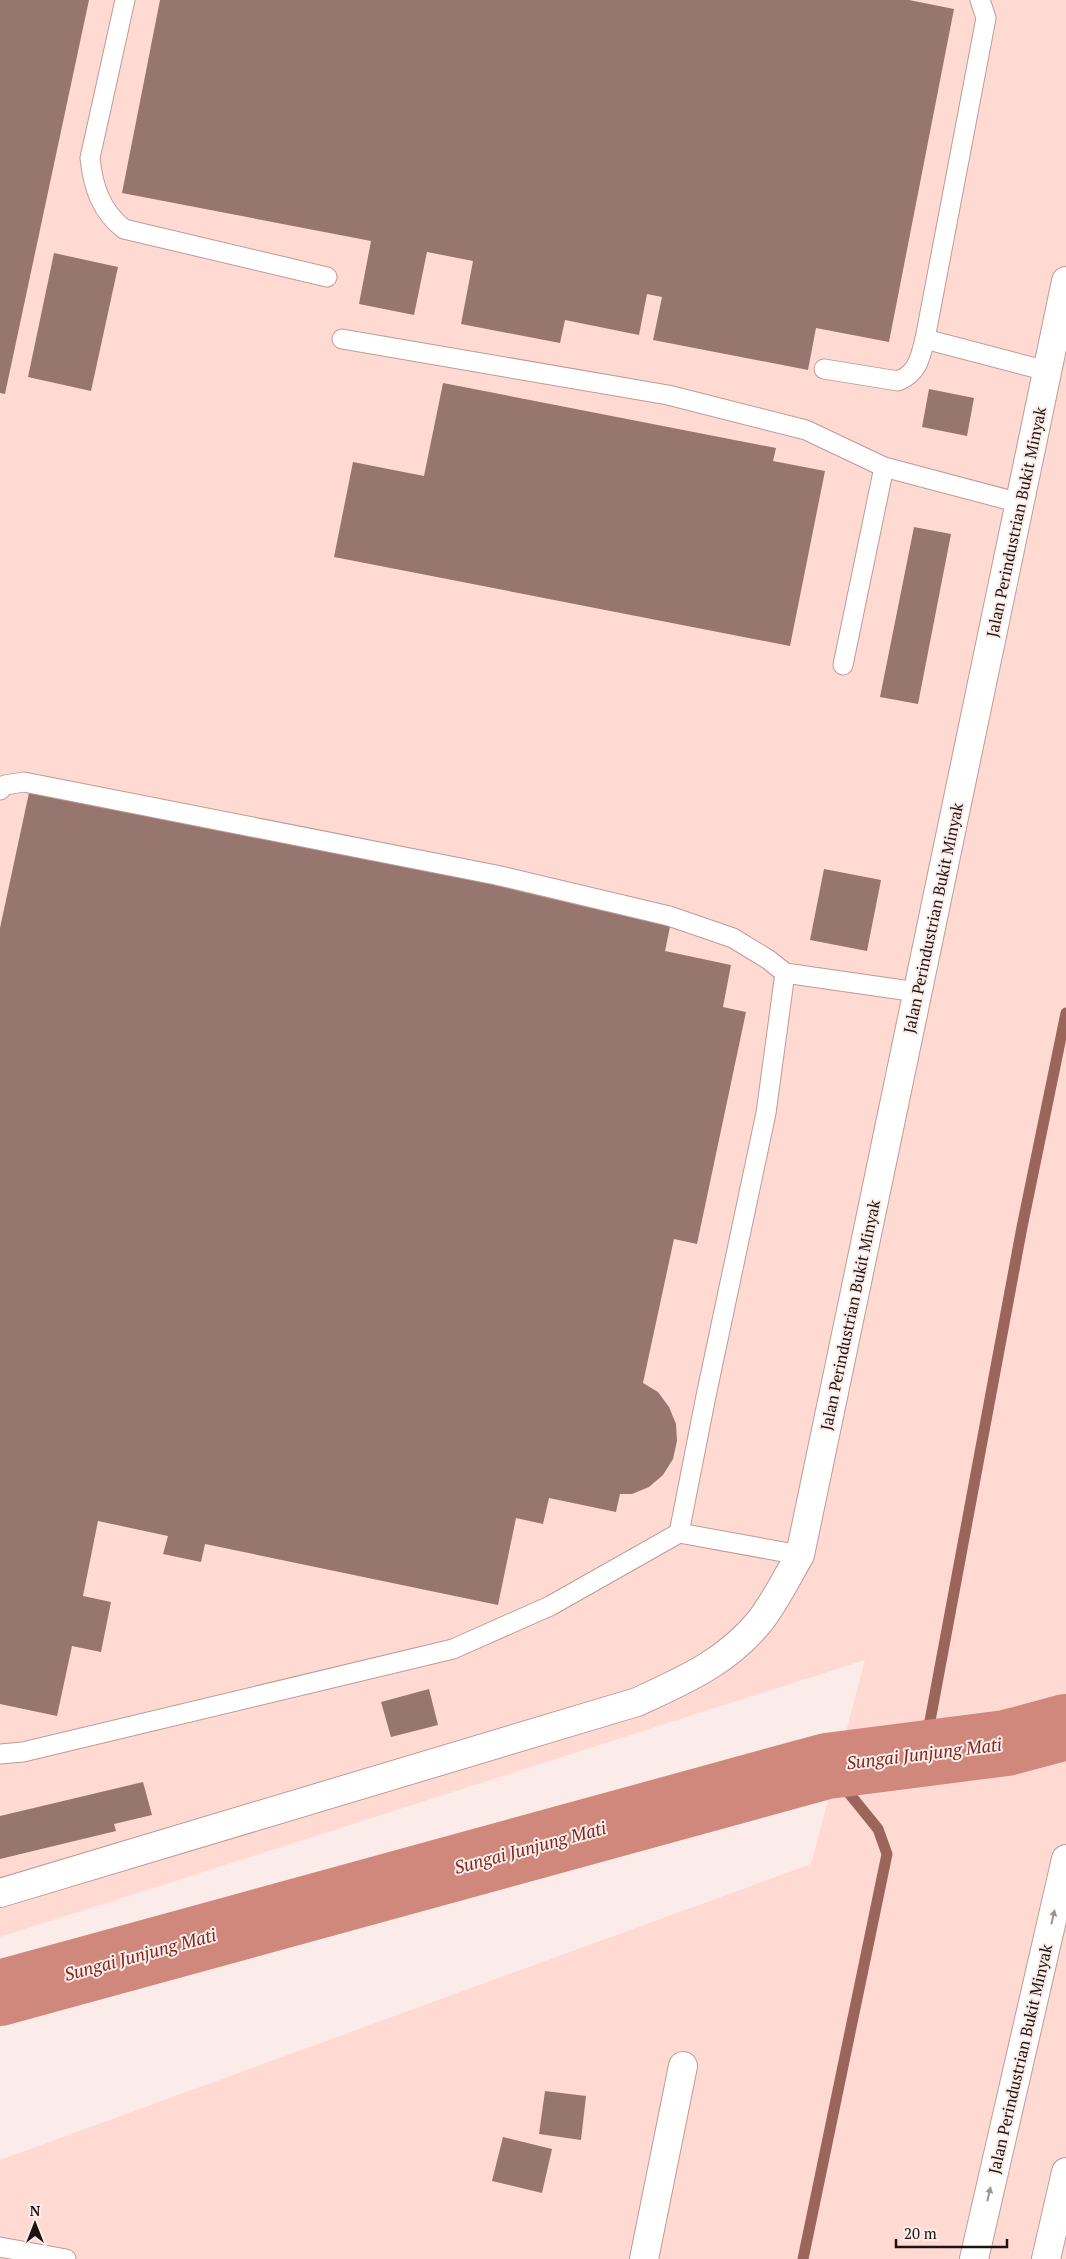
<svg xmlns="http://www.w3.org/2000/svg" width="1066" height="2259" font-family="'PT Serif',serif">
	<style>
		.built { fill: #ffdad3 }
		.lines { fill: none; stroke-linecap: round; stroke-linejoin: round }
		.stream { stroke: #9b655c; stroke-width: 11 }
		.river { stroke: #d0887c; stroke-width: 66 }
		.building { fill: #987670 }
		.service-casing { stroke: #be9b95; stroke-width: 21 }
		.minor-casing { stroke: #be9b95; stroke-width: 30 }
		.secondary-casing { stroke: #be9b95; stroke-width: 30 }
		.service { stroke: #fff; stroke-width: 19 }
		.minor { stroke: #fff; stroke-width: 28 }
		.secondary { stroke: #fff; stroke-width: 28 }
		.oneway { fill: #9a9493 }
		.labels { text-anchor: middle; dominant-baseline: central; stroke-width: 4; stroke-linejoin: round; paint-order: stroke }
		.street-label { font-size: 16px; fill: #1e1210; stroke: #fcece9 }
		.water-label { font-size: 18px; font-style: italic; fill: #7d261c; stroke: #fcece9 }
	</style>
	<rect width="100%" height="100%" fill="#fcece9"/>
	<path class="built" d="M0,0H1066V2259H0V2160L811,1864L865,1660L0,1937Z"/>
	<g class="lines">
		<g class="stream">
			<path d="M924,1753L1022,1227L1066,1013"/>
			<path d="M803,2259L887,1854L878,1829L827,1766"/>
		</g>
		<path class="river" d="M0,1993L827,1766L1006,1743L1066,1727"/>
	</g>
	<g class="building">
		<path d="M0,0H89L5,394L0,393Z"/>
		<path d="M160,0H909L954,9L889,342L816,328L808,370L653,340L662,297L647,294L639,335L565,320L560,343L461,324L473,261L427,252L414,315L359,304L371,241L122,193Z"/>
		<path d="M54,253L118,267L91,391L28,377Z"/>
		<path d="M443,383L776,448L773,461L825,471L790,646L334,557L353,462L424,476Z"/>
		<path d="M929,389L974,398L967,436L922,427Z"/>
		<path d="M914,527L951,534L918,704L880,697Z"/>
		<path d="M30,788L671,922L665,951L731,965L723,1007L746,1012L697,1244L674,1239L643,1383L658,1392L669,1407L676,1424L677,1441L673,1459L663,1475L649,1487L632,1494H620L616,1512L549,1498L543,1524L516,1518L498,1605L205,1544L201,1562L163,1554L168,1536L98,1521L83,1596L111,1602L101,1652L72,1646L57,1716L0,1704V928Z"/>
		<path d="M824,869L881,880L867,951L810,940Z"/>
		<path d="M429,1689L438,1725L391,1737L381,1702Z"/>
		<path d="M143,1782L152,1815L114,1824L116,1831L0,1859V1816Z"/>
		<path d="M545,2091L586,2096L581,2140L539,2134Z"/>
		<path d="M503,2137L552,2149L542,2193L492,2181Z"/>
	</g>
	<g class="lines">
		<defs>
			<g id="service">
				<path d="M125,0L90,158C93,187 101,211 124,229L327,277"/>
				<path d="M980,0L986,18L925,339L1047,371"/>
				<path d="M342,339L668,395L806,430L884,467L1020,503"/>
				<path d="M824,369L898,381C918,373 920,358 925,339"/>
				<path d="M843,665L884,467"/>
				<path d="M0,790L5,785L24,782L496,875L669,916L733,938L769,960L785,973L766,1113L706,1396L679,1533"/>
				<path d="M785,973L917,992"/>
				<path d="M0,1754L23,1752L453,1649L550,1606L679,1533L800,1555"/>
				<path d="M0,2247L66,2259"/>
			</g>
			<g id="minor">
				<path d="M0,1893L637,1702C683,1681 727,1662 760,1621C775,1602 787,1577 800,1555L1066,281"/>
				<path d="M644,2259L683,2066"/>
			</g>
			<g id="secondary">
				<path d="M974,2259L1066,1859"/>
				<path d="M1046,2259L1066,2172"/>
			</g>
		</defs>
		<use href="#service" class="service-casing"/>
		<use href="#minor" class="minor-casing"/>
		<use href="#secondary" class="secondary-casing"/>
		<use href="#service" class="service"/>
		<use href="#minor" class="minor"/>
		<use href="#secondary" class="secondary"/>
	</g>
	<defs><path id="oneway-solid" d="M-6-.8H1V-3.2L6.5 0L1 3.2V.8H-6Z" transform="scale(1.25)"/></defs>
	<g class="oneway">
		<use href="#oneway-solid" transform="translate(1053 1917) rotate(-77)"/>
		<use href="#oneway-solid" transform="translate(989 2194) rotate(-77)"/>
	</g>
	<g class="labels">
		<g class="street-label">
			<text transform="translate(1016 522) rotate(-78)">Jalan Perindustrian Bukit Minyak</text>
			<text transform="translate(933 918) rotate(-78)">Jalan Perindustrian Bukit Minyak</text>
			<text transform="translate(850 1315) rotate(-78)">Jalan Perindustrian Bukit Minyak</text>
			<text transform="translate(1020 2059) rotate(-77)">Jalan Perindustrian Bukit Minyak</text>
		</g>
		<g class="water-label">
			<text transform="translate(924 1753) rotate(-7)">Sungai Junjung Mati</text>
			<text transform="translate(530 1847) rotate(-15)">Sungai Junjung Mati</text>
			<text transform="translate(140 1954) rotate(-15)">Sungai Junjung Mati</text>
		</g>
	</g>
	<g transform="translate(35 2224)" stroke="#fcece9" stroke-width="4" paint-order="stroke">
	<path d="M0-4L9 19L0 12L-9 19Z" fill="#1e1210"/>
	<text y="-8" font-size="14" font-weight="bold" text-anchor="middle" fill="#1e1210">N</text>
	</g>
	<path d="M896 2239v8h111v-8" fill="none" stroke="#1e1210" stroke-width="2.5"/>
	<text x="904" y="2239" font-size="15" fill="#1e1210" stroke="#fcece9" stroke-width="4" paint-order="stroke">20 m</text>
</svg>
